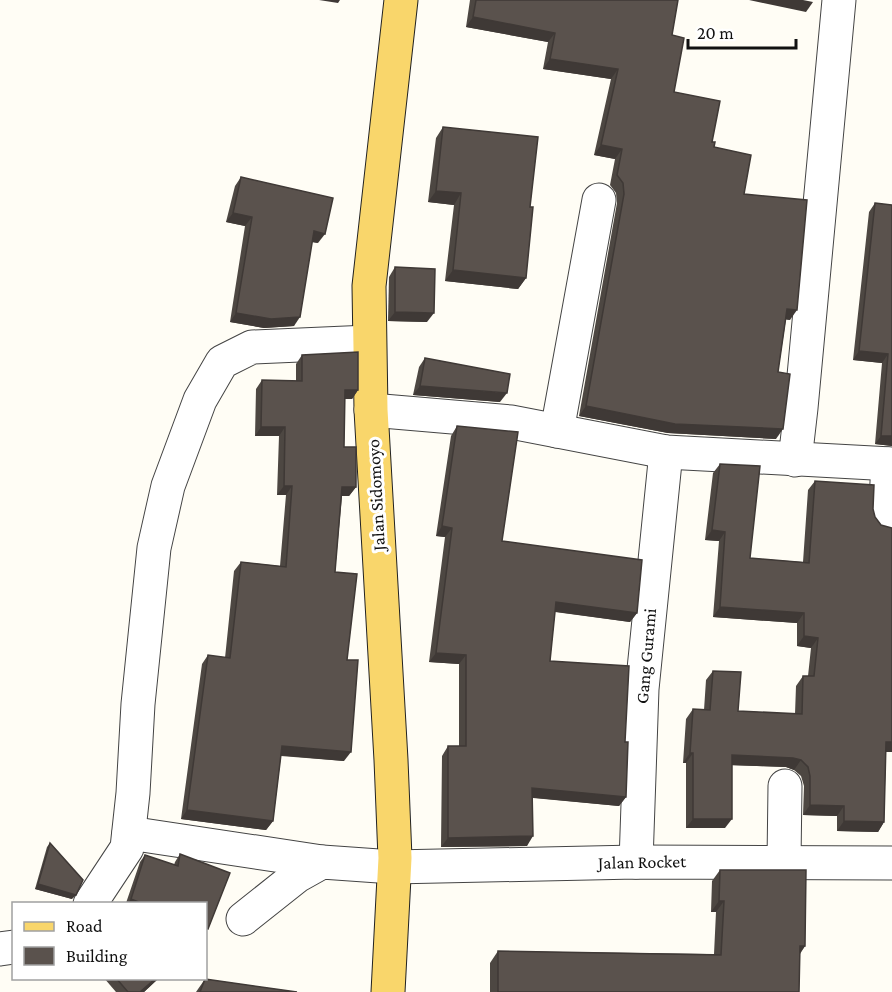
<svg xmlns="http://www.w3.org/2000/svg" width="892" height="992" font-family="'Crimson Pro',serif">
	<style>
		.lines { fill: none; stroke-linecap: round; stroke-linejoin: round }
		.minor-casing { stroke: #444; stroke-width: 35 }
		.major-casing { stroke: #222; stroke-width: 35 }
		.minor { stroke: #fff; stroke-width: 33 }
		.major { stroke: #f9d66b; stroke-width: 33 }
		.wall { fill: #4d4742 }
		.shaded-wall { fill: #3f3936 }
		.building { fill: #5a524d; stroke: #3f3936; stroke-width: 1.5 }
		.labels { text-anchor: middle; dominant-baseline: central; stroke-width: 6; stroke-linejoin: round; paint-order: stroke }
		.street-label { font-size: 18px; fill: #111; stroke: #fff }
	</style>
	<rect width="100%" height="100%" fill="#fffdf5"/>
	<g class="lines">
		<defs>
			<g id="minor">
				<path d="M371,410L511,422L666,452L892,464"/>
				<path d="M557,431L599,200"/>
				<path d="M795,460L801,408L839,0"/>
				<path d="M885,519L888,464"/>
				<path d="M129,833L322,862"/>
				<path d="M784,861L785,786"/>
				<path d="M636,862L642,689L666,452"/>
				<path d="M90,904L127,848L133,793L138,704L154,548L168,486L200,400L222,362L252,347L369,342"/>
				<path d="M243,919L297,876L322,862L393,867L636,862L892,863"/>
				<path d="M0,949L14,947"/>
			</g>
			<path id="major" d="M388,992L395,858L391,760L371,410L369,286L401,0"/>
		</defs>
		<use href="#minor" class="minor-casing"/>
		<use href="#major" class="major-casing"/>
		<use href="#minor" class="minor"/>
		<use href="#major" class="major"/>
	</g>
	<g class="wall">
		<path d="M470,0H678L672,35L674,92L712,142L714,147L744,194L790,320L786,319L778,372L776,439L668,433L579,416L617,203L616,193L610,185L615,159L594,155L611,79L543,69L548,42L466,27Z"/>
		<path d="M443,127L530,207L526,278L518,289L445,281L454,205L428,202L436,138Z"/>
		<path d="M241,177L318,243L312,242L294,326L264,328L230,322L245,226L226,222L235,186Z"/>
		<path d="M875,203L892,205V446L875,444L882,363L853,360L869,212Z"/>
		<path d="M395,267L427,322L388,321L389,277Z"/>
		<path d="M302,355L358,390L352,399H345L344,447L356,487L349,496H342L335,572L347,660L344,761L281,756L273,821L266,830L181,819L202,664L208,655L225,658L234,571L241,562L280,566L286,495H277L279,436H255L256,389L262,380L296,381V364Z"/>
		<path d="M425,358L500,402L413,395L419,367Z"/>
		<path d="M457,426L502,541L637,613L630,622L555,612L550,661L625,742L626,797L619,806L533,798L527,846L441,847L442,756L448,746H459V664L429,662L445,537L436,536L451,436Z"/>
		<path d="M720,464L750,558L803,562L808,490L815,481L873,509L892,752H886L884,822L878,832L837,831V816L803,815L804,786L801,776L794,770L786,767L732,765L725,828H686V763H683L686,719L693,709L704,710L706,680L713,671L738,711L795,714L796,686L803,676H808L811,648L797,646V623L713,617L719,541L705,540L713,473Z"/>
		<path d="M50,843L72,899L35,889L47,847Z"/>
		<path d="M180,854L206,903H126L140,862L145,855L174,865L175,862Z"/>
		<path d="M720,870L805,946L800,954L799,992H490V963L498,951L714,954L716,912H711L712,881Z"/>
		<path d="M104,978H159L144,992H116Z"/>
		<path d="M205,979L297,992H196Z"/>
	</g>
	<g class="shaded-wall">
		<path d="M319,0H340L338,3Z"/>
		<path d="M749,0H803L813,2L806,12Z"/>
		<path d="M473,17L555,33L548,42L466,27Z"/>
		<path d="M550,59L618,69L611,79L543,69Z"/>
		<path d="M601,145L622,149L615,159L594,155Z"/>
		<path d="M436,191L461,193L454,205L428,202Z"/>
		<path d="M233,213L252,217L245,226L226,222Z"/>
		<path d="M314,231L325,234L318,243L307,241Z"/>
		<path d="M453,270L526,278L518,289L445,281Z"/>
		<path d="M787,309L797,310L790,320L781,319Z"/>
		<path d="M395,312L434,313L427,322L388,321Z"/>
		<path d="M236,313L300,317L294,326L264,328L230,322Z"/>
		<path d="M859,351L888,354L882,363L853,360Z"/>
		<path d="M420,386L507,393L500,402L413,395Z"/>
		<path d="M345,390H358L352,399H339Z"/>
		<path d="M586,406L783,429L776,439L668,433L579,416Z"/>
		<path d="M261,427H285L279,436H255Z"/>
		<path d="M881,436H892V446L875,444Z"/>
		<path d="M284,486H292L286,495H277Z"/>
		<path d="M342,487H356L349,496H336Z"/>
		<path d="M442,526L452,528L445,537L436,536Z"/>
		<path d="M712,530L725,532L719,541L705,540Z"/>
		<path d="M556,602L637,613L630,622L550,611Z"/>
		<path d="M720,607L804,613L797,623L713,617Z"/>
		<path d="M804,636L818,638L811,648L797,646Z"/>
		<path d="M436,653L466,655L459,664L429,662Z"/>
		<path d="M886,742H892V752H879Z"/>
		<path d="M282,746L351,752L344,761L276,755Z"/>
		<path d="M690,753H693L686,763H683Z"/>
		<path d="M732,755L793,758L801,760L794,770L786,767L725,765Z"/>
		<path d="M532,788L626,797L619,806L526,797Z"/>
		<path d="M810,805L844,806L837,816L803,815Z"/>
		<path d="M187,810L273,821L266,830L181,819Z"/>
		<path d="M693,819H732L725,828H686Z"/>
		<path d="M844,821L884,822L878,832L837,831Z"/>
		<path d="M533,836L527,846L441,847L448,838Z"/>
		<path d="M38,884L76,895L72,899L35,889Z"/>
		<path d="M131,899L141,903H128Z"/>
		<path d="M719,901H724L716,912H711Z"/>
		<path d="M800,946H805L797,957Z"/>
		<path d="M156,978H159L144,992H140Z"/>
	</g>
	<g class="building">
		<path d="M476,0H678L672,35L684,38L674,92L720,101L712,142H715L714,147L751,155L744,194L807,200L797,310L787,309L778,372L790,374L783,429L675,424L586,406L624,194L623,183L617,175L622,149L601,145L618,69L550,59L555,33L473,17Z"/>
		<path d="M443,127L538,137L530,207H533L526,278L453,270L461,193L436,191Z"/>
		<path d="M241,177L333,198L325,234L314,231L300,317L271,319L236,313L252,217L233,213Z"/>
		<path d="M875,203L892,205V436H881L888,354L859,351Z"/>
		<path d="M395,267L435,269L434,313L395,312Z"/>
		<path d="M358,352V390H345L344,447H356V487H342L335,572L357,574L347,660H358L351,752L282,746L273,821L187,810L208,655L230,658L241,562L286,567L292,486H284L285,427H261L262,380L302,381V355Z"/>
		<path d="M425,358L510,374L507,393L420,386Z"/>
		<path d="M457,426L518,432L502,541L642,560L637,613L556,602L550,661L629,666L625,742H628L626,797L532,788L533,836L448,838V746H466V655L436,653L452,528L442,526Z"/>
		<path d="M720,464L760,466L750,558L809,563L815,481L874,485L873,509L875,517L881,525L892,528V742H886L884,822L844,821V806L810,805V776L808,767L801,760L793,758L732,755V819H693V753H690L693,709L710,710L713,671L741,672L738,711L802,714L803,676H814L818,638L804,636V613L720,607L725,532L712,530Z"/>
		<path d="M50,843L83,880L76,895L38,884Z"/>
		<path d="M180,854L230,873L208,929L206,928V903H141L131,899L145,855L178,866Z"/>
		<path d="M720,870H806L805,946H800L799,992H498V951L721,955L724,901H719Z"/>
		<path d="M116,978H156L140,992H128Z"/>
		<path d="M205,979L297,992H200Z"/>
	</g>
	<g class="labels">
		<g class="street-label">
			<text transform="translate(376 495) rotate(-93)">Jalan Sidomoyo</text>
			<text transform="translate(646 656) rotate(-85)">Gang Gurami</text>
			<text transform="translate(642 862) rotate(-1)">Jalan Rocket</text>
		</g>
	</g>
	<rect x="12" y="902" width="195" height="78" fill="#ffffff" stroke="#a0a0a0" stroke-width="1.5"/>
	<rect x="24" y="922" width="30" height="9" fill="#f9d66b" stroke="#a0a0a0" stroke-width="1.5"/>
	<text x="66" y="932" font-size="18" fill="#111111">Road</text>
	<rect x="24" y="947" width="30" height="18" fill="#5a524d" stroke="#a0a0a0" stroke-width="1.5"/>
	<text x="66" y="962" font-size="18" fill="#111111">Building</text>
	<path d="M688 39v9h108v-9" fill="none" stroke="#111111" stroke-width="3"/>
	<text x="697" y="39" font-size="18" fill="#111111" stroke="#ffffff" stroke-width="4.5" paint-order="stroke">20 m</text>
</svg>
